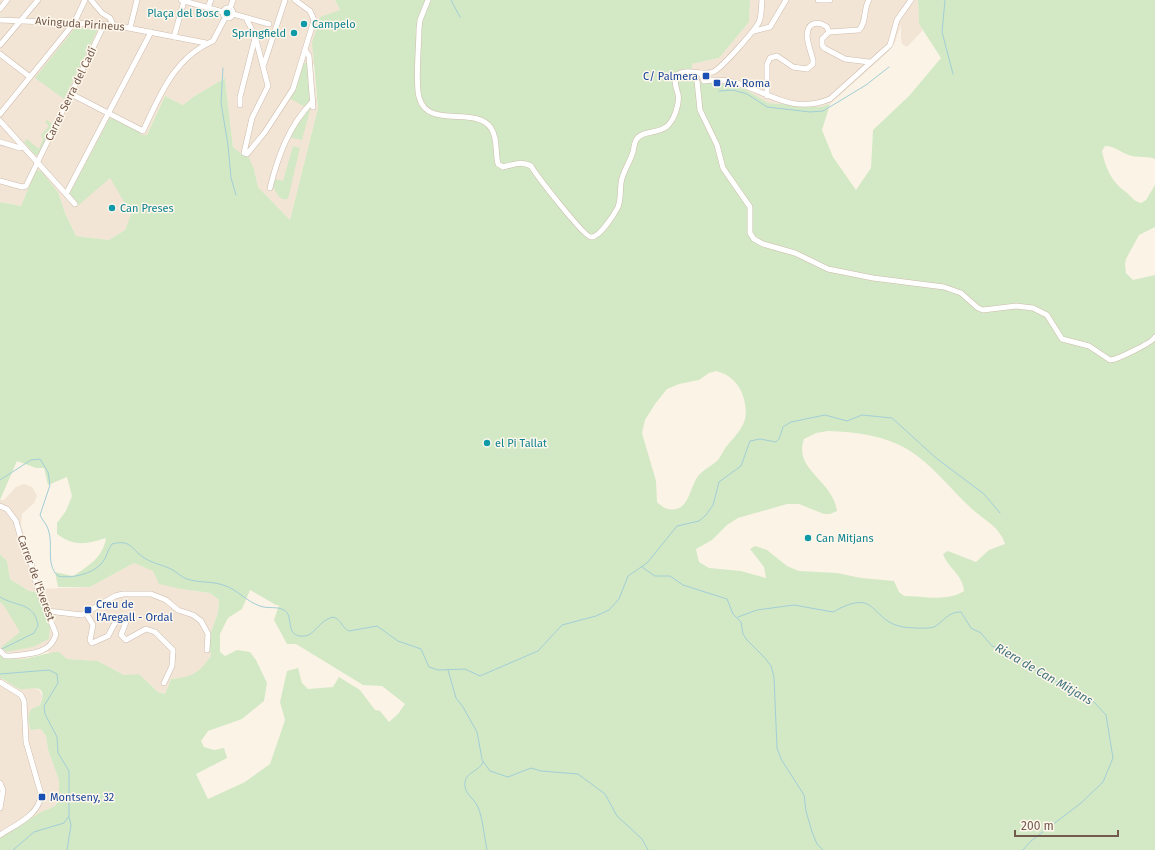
<svg xmlns="http://www.w3.org/2000/svg" width="1155" height="850" font-family="'Fira Sans',sans-serif">
	<style>
		.residential { fill: #f3e5d5 }
		.green { fill: #d3e9c5; fill-rule: evenodd }
		.lines { fill: none; stroke-linecap: round; stroke-linejoin: round }
		.stream { stroke: #a2ced6; stroke-width: 1 }
		.minor-casing { stroke: #cdbbad; stroke-width: 6 }
		.minor { stroke: #fff; stroke-width: 5 }
		.culture-dot { fill: #0f9aa8; stroke: #fef7ec; stroke-width: 1.5 }
		.transit-dot { fill: #1a4fb4; stroke: #fef7ec; stroke-width: 1.5 }
		.labels { text-anchor: middle; dominant-baseline: central; stroke-width: 3; stroke-linejoin: round; paint-order: stroke }
		.culture-label { font-size: 11px; fill: #0d838f; stroke: #fef7ec; text-anchor: start }
		.street-label { font-size: 11px; fill: #745a4c; stroke: #fef7ec }
		.transit-label { font-size: 11px; fill: #164399; stroke: #fef7ec; text-anchor: start }
		.water-label { font-size: 12px; font-style: italic; fill: #43757f; stroke: #fef7ec }
	</style>
	<rect width="100%" height="100%" fill="#fbf3e6"/>
	<g class="residential">
		<path d="M0,0H335L340,10L313,66L318,108L290,220L258,187L254,169L233,147L225,78L193,97L183,105L165,96L147,135L144,136L131,214L125,230L109,240L76,236L65,213L58,192L36,171L21,206L2,202L0,204Z"/>
		<path d="M750,0H918L919,24L923,30L907,47L902,44L901,39V25L895,42L888,52L830,104L820,107L768,103L745,89L695,82L692,78V64L719,58L749,22Z"/>
		<path d="M24,484L32,487L37,496L34,503L22,514L21,525L39,589L90,587L134,563L154,571L181,589L210,593L219,600L218,613L208,640L211,656L203,667L191,676L171,679L165,694L158,692L139,674L124,675L98,661L67,659L47,652L23,659H8L0,654V602L4,606L21,632L1,647L6,652L50,627L36,592L29,591L10,579L7,561L0,554V500H4L16,487Z"/>
		<path d="M0,678L22,689L33,687L40,691L42,696L40,705L34,708L29,714V727L31,730L41,729L46,736L48,750L59,780L60,791L55,806L41,812L0,838Z"/>
	</g>
	<g class="green">
		<path d="M335,0H750L749,22L719,58L692,64V78L695,82L719,83L745,89L768,103L820,107L830,104L822,130L833,157L856,190L871,168L873,130L909,96L941,58L919,24L918,0H1155V159C1148,156 1140,158 1132,156C1122,154 1116,146 1105,146L1102,151C1105,167 1112,183 1126,192C1131,196 1133,201 1141,203L1146,200L1155,185V227L1139,235L1126,259L1125,264L1126,273L1133,280L1155,275V850H0V838L41,812L55,806L59,798V780L48,750L46,736L41,729L31,730C28,726 27,714 31,710C33,707 37,707 40,705C50,680 27,691 20,689C13,686 7,681 0,678V654C18,667 40,652 59,652L67,659L98,661L124,675L139,674L158,692L165,694L171,679C193,676 197,675 211,656L208,640L218,613L219,600L210,593L181,589L159,584L153,571L134,563L90,587H58L55,572L73,576C89,566 103,557 106,538C87,544 74,547 57,534V523L66,511L72,496L67,477L48,485L44,468H36L17,461L0,500V204L1,202L21,206L36,170L41,171L58,192L65,213L76,236L109,240L125,230L131,214L110,178L79,205L71,196L70,193L109,119L113,118L138,130L141,135H147L165,96L183,105L193,97L225,78L233,147L244,156H248L254,169L258,187L290,220L318,108L312,43L320,17L340,10ZM716,371C729,374 739,383 743,396C751,422 741,429 726,447C723,451 721,456 718,460C712,466 704,469 699,475C691,484 690,503 679,508C670,512 663,508 657,502L656,481L642,433L645,420L655,404L667,389L679,384L699,380L709,373ZM828,431C856,432 883,435 907,449C932,464 951,490 972,509C984,520 1000,527 1005,544L989,550L976,562L948,551L943,554C948,568 963,575 964,591C947,602 923,596 904,596L899,592L894,581L861,578L837,573L799,571L787,566L767,550L755,546L750,549L764,567L766,578L741,571L709,568L699,562L696,549L712,540L727,525L738,518L787,504H799L824,514H830L837,511C833,480 793,470 804,439L816,433ZM250,590L276,605H279L274,620L287,644H296L363,685L382,686L405,704L398,714L389,722L380,711L375,710L360,690L339,677L333,687L308,689L302,683L298,668L287,671L280,702L285,720L270,764L245,782L208,799L196,774L227,758L224,748L214,750L204,747L201,741L208,731L242,719L264,701L267,683L256,660L250,652L237,650L225,656L220,652V634L228,618L242,609Z"/>
		<path d="M75,28L96,29L97,31L64,99L35,78Z"/>
		<path d="M303,63H307L310,101L305,107L289,98Z"/>
		<path d="M311,107L302,140L288,137Z"/>
		<path d="M47,120L53,125L39,155H35L24,142L27,139L39,149L43,139L41,135L49,126L45,122Z"/>
		<path d="M293,146L300,148L288,199C279,201 277,193 273,187L274,179L283,181Z"/>
		<path d="M0,554L7,561L10,579L29,591L36,592L50,627L49,639L33,647L6,652L1,647L20,632L4,606L0,602Z"/>
	</g>
	<g class="lines">
		<g class="stream">
			<path d="M451,0L460,17"/>
			<path d="M945,0L942,32L953,74"/>
			<path d="M223,68L221,103L228,145L231,178L236,195"/>
			<path d="M719,91L733,90L747,94L767,107L810,112L823,111L866,85L889,67"/>
			<path d="M0,480L31,460L40,459L48,472L50,485L40,515C42,520 46,523 48,529C54,545 45,564 58,576C71,579 93,574 102,563C107,558 107,550 112,544C131,539 131,549 143,557C151,563 163,565 171,569C177,572 181,577 187,579C198,583 212,581 223,585C237,589 247,602 260,606C268,609 277,606 284,610C294,615 285,634 300,636C315,638 316,622 333,617C341,619 342,628 349,631L377,626L398,641L421,649L429,667L438,670L465,669L480,676L538,651L562,625L596,616L609,610L619,599L628,576L647,563L677,526L699,521L706,515L713,505L719,482L741,466L750,441L760,439L776,442L779,439L783,427L791,422L825,415L847,421L862,415L892,418L936,458L984,494L1000,513"/>
			<path d="M642,567L655,576H670L683,585L727,599L733,614L741,622L743,634L747,640L765,658L771,666L774,677L777,748L781,759L804,795L806,811L812,832L817,844L823,850"/>
			<path d="M0,597C16,607 35,602 38,626L34,633L2,649"/>
			<path d="M738,617L757,610L794,605L833,612C879,586 869,621 903,627C909,628 929,629 934,627C943,622 949,611 961,612L971,628L981,633L992,646L1015,655L1035,670L1093,701L1106,715L1113,758L1103,782L1081,803L1031,841L1023,850"/>
			<path d="M448,670L456,698L463,707L477,732L482,759"/>
			<path d="M0,674L49,670L57,674L58,683L44,706L45,714L57,737L58,753L69,771V816L64,823L34,832L13,850"/>
			<path d="M482,760L490,771L508,777L531,768L541,771L578,774L605,794L617,816L642,839L648,850"/>
			<path d="M483,762C480,771 466,772 465,782C463,793 474,798 478,807C483,819 484,836 487,850"/>
			<path d="M67,850L71,825L69,817"/>
		</g>
		<defs>
			<g id="minor">
				<path d="M91,0L102,13L110,18L113,25"/>
				<path d="M181,0L223,12"/>
				<path d="M428,0L420,20L419,29C419,46 415,83 419,97C427,130 475,105 491,128C498,139 495,152 498,164L503,167C513,165 521,160 531,166C537,176 584,237 591,237C599,238 614,215 618,207C621,200 620,191 621,183C622,173 630,162 633,152C634,148 634,144 636,140C642,130 657,134 666,127C674,121 680,104 678,94C676,87 674,83 676,76C685,67 701,76 713,72C721,69 755,30 759,22C762,15 761,7 762,0"/>
				<path d="M818,0H830"/>
				<path d="M208,7L211,0"/>
				<circle cx="228" cy="13" r="5"/>
				<path d="M230,8L233,0"/>
				<path d="M0,9L7,0"/>
				<path d="M233,14L269,24"/>
				<path d="M246,18L255,36L268,86L252,118L244,153L247,154L265,132L293,89L314,20L310,11L295,0"/>
				<path d="M0,20L113,25L206,43"/>
				<path d="M130,28L137,0"/>
				<path d="M754,31L770,27L786,0"/>
				<path d="M829,32L822,39V45L824,48L845,59L869,62"/>
				<path d="M174,37L184,1"/>
				<path d="M0,45L38,0"/>
				<path d="M305,50L309,56L313,107"/>
				<path d="M0,54L30,77"/>
				<path d="M264,64L285,0"/>
				<path d="M689,73L694,76L697,81L700,110L717,145L723,168L750,207V233L754,239L763,244L795,253L828,269L873,278L944,287L961,293L978,308L983,310L1016,306L1033,308L1047,315L1062,339L1089,346L1110,360C1116,360 1152,343 1155,337"/>
				<path d="M701,73L704,81C752,72 779,120 830,99L890,45L897,20L911,0"/>
				<path d="M71,94L143,131C160,95 174,58 213,41L225,18"/>
				<path d="M767,96V64L770,58L777,56L793,67L807,69L813,64V60C811,51 801,30 813,24C818,22 823,24 827,27L829,32L859,30C867,22 863,9 869,0"/>
				<path d="M240,105V97L255,38"/>
				<path d="M0,114L74,23L85,0"/>
				<path d="M0,121L75,204"/>
				<path d="M0,142L20,148L22,147"/>
				<path d="M0,181L22,187L26,186L104,25"/>
				<path d="M270,188C278,156 289,125 313,101"/>
				<path d="M66,194L151,32"/>
				<path d="M0,506L7,509L16,521L21,539L31,563L37,587L56,634C51,654 29,654 11,656H5L0,651"/>
				<path d="M48,611L82,615L115,596L123,594H151L166,600L178,610L193,615L201,621L208,634L207,650"/>
				<path d="M86,613L93,625L90,640L92,643L108,636L116,621L120,617L126,622L121,635L126,640L146,629L155,632L173,650L172,666L164,683"/>
				<path d="M0,682L21,695L24,701L26,742L41,794C40,815 15,825 0,835"/>
				<path d="M0,783L3,790L0,808"/>
			</g>
		</defs>
		<use href="#minor" class="minor-casing"/>
		<use href="#minor" class="minor"/>
	</g>
	<g class="culture-dot">
		<circle cx="227" cy="13" r="4"/>
		<circle cx="304" cy="24" r="4"/>
		<circle cx="294" cy="33" r="4"/>
		<circle cx="112" cy="208" r="4"/>
		<circle cx="487" cy="443" r="4"/>
		<circle cx="808" cy="538" r="4"/>
	</g>
	<g class="transit-dot">
		<rect x="702" y="72" width="8" height="8" rx="2"/>
		<rect x="713" y="79" width="8" height="8" rx="2"/>
		<rect x="84" y="606" width="8" height="8" rx="2"/>
		<rect x="38" y="793" width="8" height="8" rx="2"/>
	</g>
	<g class="labels">
		<g class="culture-label">
			<text x="219" y="13" text-anchor="end">Plaça del Bosc</text>
			<text x="312" y="24">Campelo</text>
			<text x="286" y="33" text-anchor="end">Springfield</text>
			<text x="120" y="208">Can Preses</text>
			<text x="495" y="443">el Pi Tallat</text>
			<text x="816" y="538">Can Mitjans</text>
		</g>
		<g class="street-label">
			<text transform="translate(80 24) rotate(4)">Avinguda Pirineus</text>
			<text transform="translate(71 94) rotate(-64)">Carrer Serra del Cadí</text>
			<text transform="translate(36 578) rotate(70)">Carrer de l'Everest</text>
		</g>
		<g class="transit-label">
			<text x="698" y="76" text-anchor="end">C/ Palmera</text>
			<text x="725" y="83">Av. Roma</text>
			<text x="96" y="604">Creu de<tspan x="96" dy="13">l'Aregall - Ordal</tspan></text>
			<text x="50" y="797">Montseny, 32</text>
		</g>
		<g class="water-label">
			<text transform="translate(1044 674) rotate(30)">Riera de Can Mitjans</text>
		</g>
	</g>
	<path d="M1015 830v6h103v-6" fill="none" stroke="#745a4c" stroke-width="2"/>
	<text x="1021" y="830" font-size="12" fill="#745a4c" stroke="#fef7ec" stroke-width="3" paint-order="stroke">200 m</text>
</svg>
